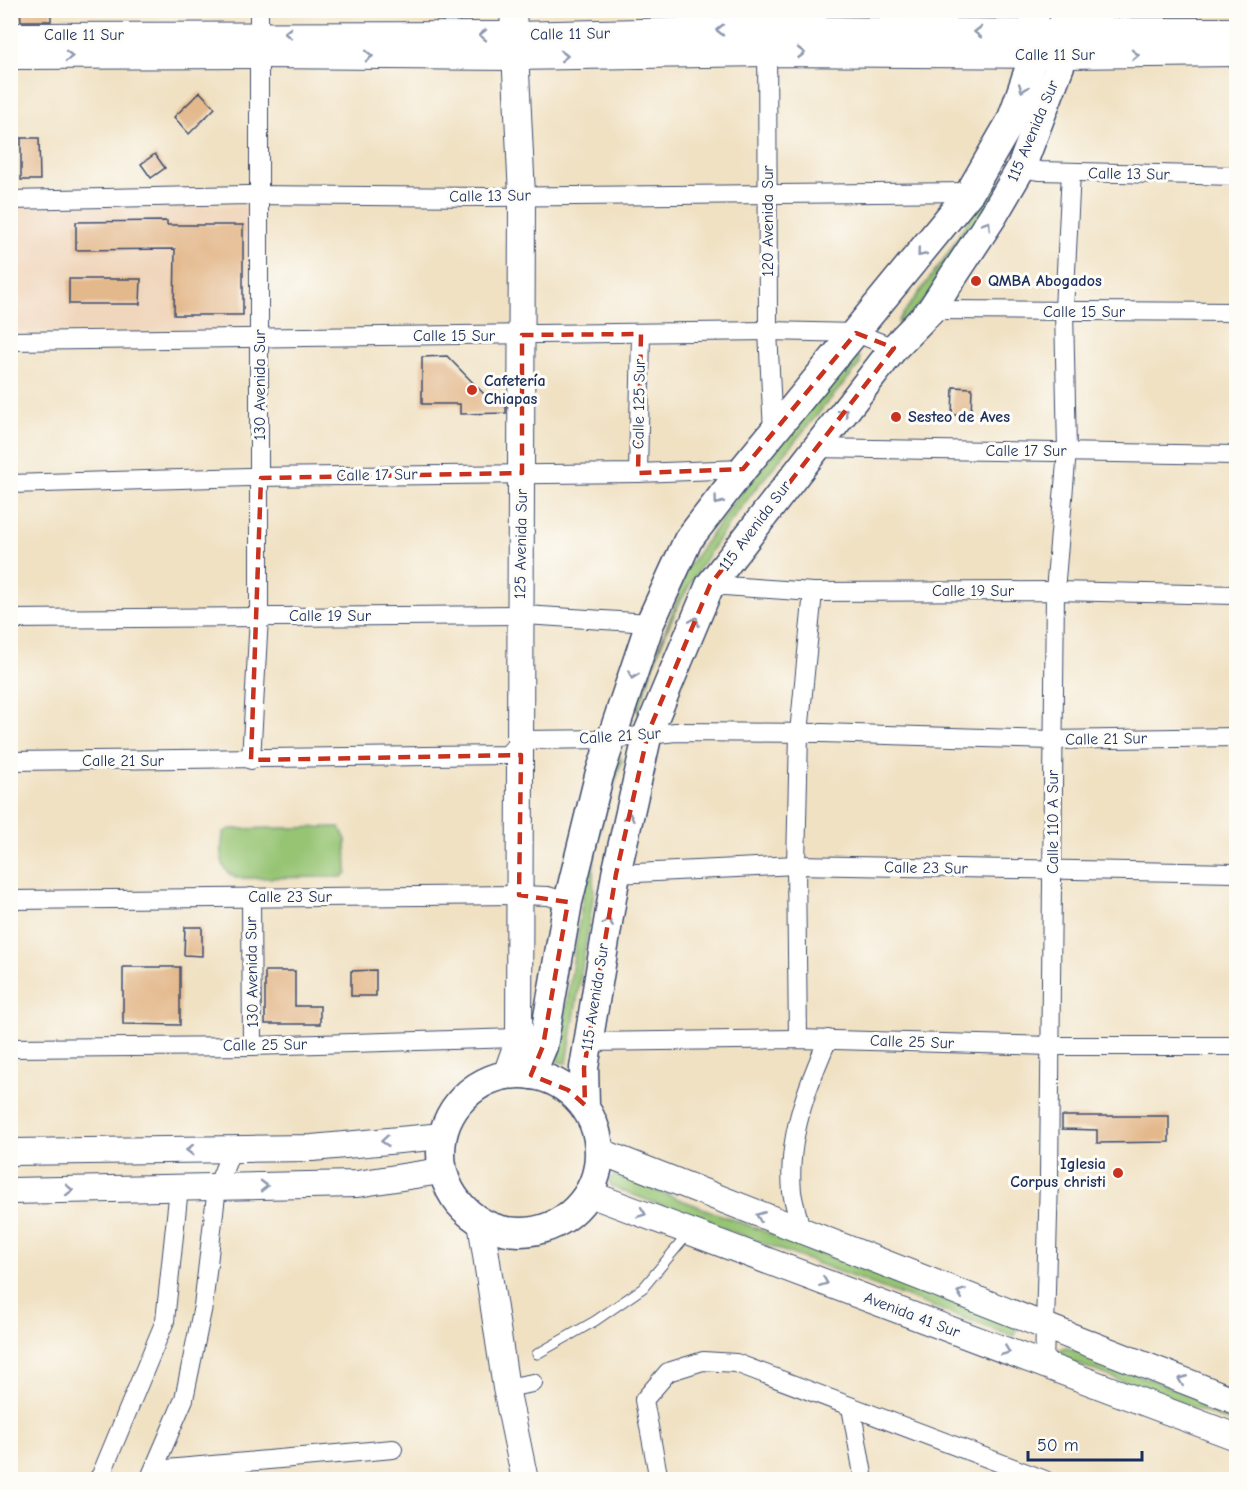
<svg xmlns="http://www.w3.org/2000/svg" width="1247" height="1490" font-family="'Comic Neue',sans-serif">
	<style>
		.built { fill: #f0d6bc }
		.green { fill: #96c473; stroke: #587a68; stroke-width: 1.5 }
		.building { fill: #e3b88b }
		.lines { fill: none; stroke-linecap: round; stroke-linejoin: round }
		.lane-casing { stroke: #3b4a6d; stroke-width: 11 }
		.street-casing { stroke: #3b4a6d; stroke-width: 20 }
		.secondary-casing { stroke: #3b4a6d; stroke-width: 28 }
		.primary-casing { stroke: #3b4a6d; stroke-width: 31 }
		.lane { stroke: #fff; stroke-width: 9 }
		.street { stroke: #fff; stroke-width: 18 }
		.secondary { stroke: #fff; stroke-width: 26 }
		.primary { stroke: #fff; stroke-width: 28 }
		.oneway { stroke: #8d97ae }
		.marked { fill: none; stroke: #c8321e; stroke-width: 4.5; stroke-dasharray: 12 8; stroke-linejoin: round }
		.poi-dot { fill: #c8321e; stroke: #fdfcf7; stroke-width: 2 }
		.labels { text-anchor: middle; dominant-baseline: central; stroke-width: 6; stroke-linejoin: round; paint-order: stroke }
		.street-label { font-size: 16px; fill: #1b2f5e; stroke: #fdfcf7 }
		.poi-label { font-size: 16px; font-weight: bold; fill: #1b2f5e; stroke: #fdfcf7; text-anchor: start }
	</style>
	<rect width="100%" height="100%" fill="#fdfcf7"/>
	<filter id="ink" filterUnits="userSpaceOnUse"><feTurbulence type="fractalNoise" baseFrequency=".0167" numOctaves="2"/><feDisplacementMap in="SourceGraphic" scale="12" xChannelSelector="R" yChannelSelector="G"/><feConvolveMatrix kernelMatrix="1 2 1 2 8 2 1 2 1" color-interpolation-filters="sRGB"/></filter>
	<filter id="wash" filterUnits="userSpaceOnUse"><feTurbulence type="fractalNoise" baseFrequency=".008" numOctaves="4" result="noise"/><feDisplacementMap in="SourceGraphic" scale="24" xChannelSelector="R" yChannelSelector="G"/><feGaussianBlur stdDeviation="1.35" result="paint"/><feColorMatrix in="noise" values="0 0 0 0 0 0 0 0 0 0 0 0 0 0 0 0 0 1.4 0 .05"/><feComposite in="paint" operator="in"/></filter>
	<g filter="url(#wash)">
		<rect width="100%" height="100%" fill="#f0e1c3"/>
		<path class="built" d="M15,207H253L252,332H14Z"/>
		<g class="green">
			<path d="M1045,71L1003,166L997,191L931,293L899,326L898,321L947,255L972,214Z"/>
			<path d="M851,357H860V364C799,438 729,511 683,597C663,633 651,673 638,712L635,707L678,598L685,571L740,494Z"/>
			<path d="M620,757L622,761C610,800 588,849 594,891L567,1063L558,1062L585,883L599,821Z"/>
			<path d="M340,827L346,840L347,873L342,877L236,878C217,869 222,852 223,833L230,829Z"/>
			<path d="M615,1175L1018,1327L1014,1337L612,1187L609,1180Z"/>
			<path d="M1065,1347L1236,1412V1424L1061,1358L1058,1351Z"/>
		</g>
		<g id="blocks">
			<g class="building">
				<path d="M20,10H51V21H21Z"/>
				<path d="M200,92L215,108L189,134L174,117Z"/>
				<path d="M21,138H39L40,180H21Z"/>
				<path d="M155,154L165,168L151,178L141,164Z"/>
				<path d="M167,221V225H243V315H174L175,249L76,250V222Z"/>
				<path d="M69,279H141L140,304H69Z"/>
				<path d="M447,356L485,395H506V413L460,414V404H422V357Z"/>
				<path d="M953,387L972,388L971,415H952Z"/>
				<path d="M185,927H202V956L184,955Z"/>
				<path d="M123,967H180V1025L123,1024Z"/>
				<path d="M376,970V996H351V971Z"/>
				<path d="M265,971H295V1006H320V1024H265Z"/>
				<path d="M1062,1116H1169V1142L1097,1143V1130L1062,1129Z"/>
			</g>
		</g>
	</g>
	<g filter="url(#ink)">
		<use href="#blocks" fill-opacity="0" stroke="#3b4a6d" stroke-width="1.5"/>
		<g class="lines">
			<defs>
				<path id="lane" d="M537,1354L595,1321L643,1288L688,1234"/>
				<g id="street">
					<path d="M767,10L768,331L773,432"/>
					<path d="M1021,168L1040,171L1236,176"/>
					<path d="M10,200L248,195L486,197L970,192"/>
					<path d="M931,310L1236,312"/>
					<path d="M10,341L768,331L856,333L894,348"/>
					<path d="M815,448L1236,455"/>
					<path d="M638,473L641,334"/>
					<path d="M10,484L249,477L638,473L743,469"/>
					<path d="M710,585L813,592L1055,591L1236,595"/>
					<path d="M10,619L525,615L650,623"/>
					<path d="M251,760L259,617V10"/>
					<path d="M10,761L507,755L521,740L611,739L676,732L822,733L1052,740L1236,737"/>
					<path d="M616,874L796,865L1236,873"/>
					<path d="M251,897L252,1046"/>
					<path d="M10,900L519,895L548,896L568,902"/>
					<path d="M798,1039L796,865L799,733L813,592"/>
					<path d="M587,1042L798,1039L1050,1046H1236"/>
					<path d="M10,1048L252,1046L519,1038"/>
					<path d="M802,1233C799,1220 794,1205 792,1192C787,1138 807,1087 828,1039"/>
					<path d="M1044,1365L1049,1178L1055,591L1067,451L1064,310L1071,172"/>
					<path d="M506,1388L533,1383"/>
					<path d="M851,1407L864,1480"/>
					<path d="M155,1470L393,1449"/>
					<path d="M97,1480L101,1475L165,1321L179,1188"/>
					<path d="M149,1480L184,1399L203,1306L217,1187L232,1149"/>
					<path d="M659,1480L644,1400L668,1372L703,1361L736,1363L1045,1480"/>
				</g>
				<g id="secondary">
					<path d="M10,36L514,35L767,29L1036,33L1065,31H1236"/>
					<path d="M10,56L259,55L513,57L767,53L1064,55L1236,53"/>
					<path d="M506,1075L519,1038L522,196L513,10"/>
					<path d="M599,1151L1236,1401"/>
					<path d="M10,1152L312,1148L443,1136"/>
					<path d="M10,1191L357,1184L441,1171"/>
					<path d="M587,1193L1236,1437"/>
					<path d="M481,1222L506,1388L525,1480"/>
				</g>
				<g id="primary">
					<circle cx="520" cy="1153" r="79"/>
					<path d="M531,1075L543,1046L568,902L599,776L650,623L688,540L743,469L970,192L1011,121L1034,55L1035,10"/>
					<path d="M585,1105L584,1068L616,874L648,733L710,585L894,348L931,310L993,216L1021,168L1064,55V10"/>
				</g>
			</defs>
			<use href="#lane" class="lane-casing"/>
			<use href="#street" class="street-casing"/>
			<use href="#secondary" class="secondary-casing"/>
			<use href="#primary" class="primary-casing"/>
			<use href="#lane" class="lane"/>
			<use href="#street" class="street"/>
			<use href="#secondary" class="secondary"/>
			<use href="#primary" class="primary"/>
		</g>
		<defs><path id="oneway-chevron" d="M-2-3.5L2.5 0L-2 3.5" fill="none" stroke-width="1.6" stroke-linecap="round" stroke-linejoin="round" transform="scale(1.5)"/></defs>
		<g class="oneway">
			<use href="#oneway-chevron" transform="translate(720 30) rotate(179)"/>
			<use href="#oneway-chevron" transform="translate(978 32) rotate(-179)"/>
			<use href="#oneway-chevron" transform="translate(288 33) rotate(-180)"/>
			<use href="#oneway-chevron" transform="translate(483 35) rotate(-180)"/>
			<use href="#oneway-chevron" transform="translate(801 53)"/>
			<use href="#oneway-chevron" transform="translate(1135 55) rotate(-1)"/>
			<use href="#oneway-chevron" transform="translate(69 56)"/>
			<use href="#oneway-chevron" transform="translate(369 56) rotate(1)"/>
			<use href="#oneway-chevron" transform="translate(564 56) rotate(-1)"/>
			<use href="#oneway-chevron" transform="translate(1023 88) rotate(110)"/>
			<use href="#oneway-chevron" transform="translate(987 225) rotate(-57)"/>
			<use href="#oneway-chevron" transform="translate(921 253) rotate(129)"/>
			<use href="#oneway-chevron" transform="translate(844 412) rotate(-51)"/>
			<use href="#oneway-chevron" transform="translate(718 501) rotate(127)"/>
			<use href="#oneway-chevron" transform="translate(695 621) rotate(-67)"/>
			<use href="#oneway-chevron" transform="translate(633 675) rotate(109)"/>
			<use href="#oneway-chevron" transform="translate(629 817) rotate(-77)"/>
			<use href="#oneway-chevron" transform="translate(608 922) rotate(-80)"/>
			<use href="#oneway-chevron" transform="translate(385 1141) rotate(175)"/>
			<use href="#oneway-chevron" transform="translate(190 1150) rotate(179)"/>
			<use href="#oneway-chevron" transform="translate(264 1186) rotate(-1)"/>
			<use href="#oneway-chevron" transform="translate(69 1190) rotate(-1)"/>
			<use href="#oneway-chevron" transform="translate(642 1213) rotate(20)"/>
			<use href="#oneway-chevron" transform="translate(760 1216) rotate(-158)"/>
			<use href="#oneway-chevron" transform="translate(824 1282) rotate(21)"/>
			<use href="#oneway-chevron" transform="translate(961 1293) rotate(-159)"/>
			<use href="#oneway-chevron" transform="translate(1006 1351) rotate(21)"/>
			<use href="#oneway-chevron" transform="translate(1182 1380) rotate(-158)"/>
		</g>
	</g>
	<path class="marked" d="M856,333L894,348L710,585L648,733L616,874L584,1068L585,1105L568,1090L531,1075L543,1046L568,902L519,895L521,755L251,760L261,478L522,473V335L641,334L638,473L743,469Z"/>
	<g class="poi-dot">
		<circle cx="976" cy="281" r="6"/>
		<circle cx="472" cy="390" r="6"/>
		<circle cx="896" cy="417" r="6"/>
		<circle cx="1118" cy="1173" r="6"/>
	</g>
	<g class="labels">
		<g class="street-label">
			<text transform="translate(570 34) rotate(-1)">Calle 11 Sur</text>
			<text x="84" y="35">Calle 11 Sur</text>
			<text x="1055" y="55">Calle 11 Sur</text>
			<text transform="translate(1033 131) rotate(-67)">115 Avenida Sur</text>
			<text transform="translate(1129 174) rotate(1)">Calle 13 Sur</text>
			<text transform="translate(490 196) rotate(-1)">Calle 13 Sur</text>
			<text transform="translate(768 221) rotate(-90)">120 Avenida Sur</text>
			<text x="1084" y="312">Calle 15 Sur</text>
			<text x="454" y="336">Calle 15 Sur</text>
			<text transform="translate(260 385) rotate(-90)">130 Avenida Sur</text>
			<text transform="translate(639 404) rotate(-89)">Calle 125 Sur</text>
			<text x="1026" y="451">Calle 17 Sur</text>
			<text transform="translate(377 475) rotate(-1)">Calle 17 Sur</text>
			<text transform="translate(755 526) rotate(-53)">115 Avenida Sur</text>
			<text transform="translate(521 544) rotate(-89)">125 Avenida Sur</text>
			<text x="973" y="591">Calle 19 Sur</text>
			<text x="330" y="616">Calle 19 Sur</text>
			<text transform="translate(620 736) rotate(-4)">Calle 21 Sur</text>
			<text transform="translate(1106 739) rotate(-1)">Calle 21 Sur</text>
			<text x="123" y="761">Calle 21 Sur</text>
			<text transform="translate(1053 822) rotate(-90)">Calle 110 A Sur</text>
			<text transform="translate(926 868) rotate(1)">Calle 23 Sur</text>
			<text x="290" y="897">Calle 23 Sur</text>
			<text transform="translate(252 972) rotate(-91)">130 Avenida Sur</text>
			<text transform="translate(595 997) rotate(-81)">115 Avenida Sur</text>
			<text transform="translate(912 1042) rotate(2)">Calle 25 Sur</text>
			<text transform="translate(265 1045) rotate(-1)">Calle 25 Sur</text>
			<text transform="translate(912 1315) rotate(21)">Avenida 41 Sur</text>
		</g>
		<g class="poi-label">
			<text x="988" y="281">QMBA Abogados</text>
			<text x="484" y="381">Cafetería<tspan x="484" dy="18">Chiapas</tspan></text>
			<text x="908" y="417">Sesteo de Aves</text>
			<text x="1106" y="1164" text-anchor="end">Iglesia<tspan x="1106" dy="18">Corpus christi</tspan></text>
		</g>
	</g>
	<rect width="1247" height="1490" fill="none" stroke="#fdfcf7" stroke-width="36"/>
	<path d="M1028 1451v9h114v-9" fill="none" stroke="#1b2f5e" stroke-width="3"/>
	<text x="1037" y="1451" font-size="18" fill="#1b2f5e" stroke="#fdfcf7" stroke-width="4.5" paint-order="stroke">50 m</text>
</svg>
